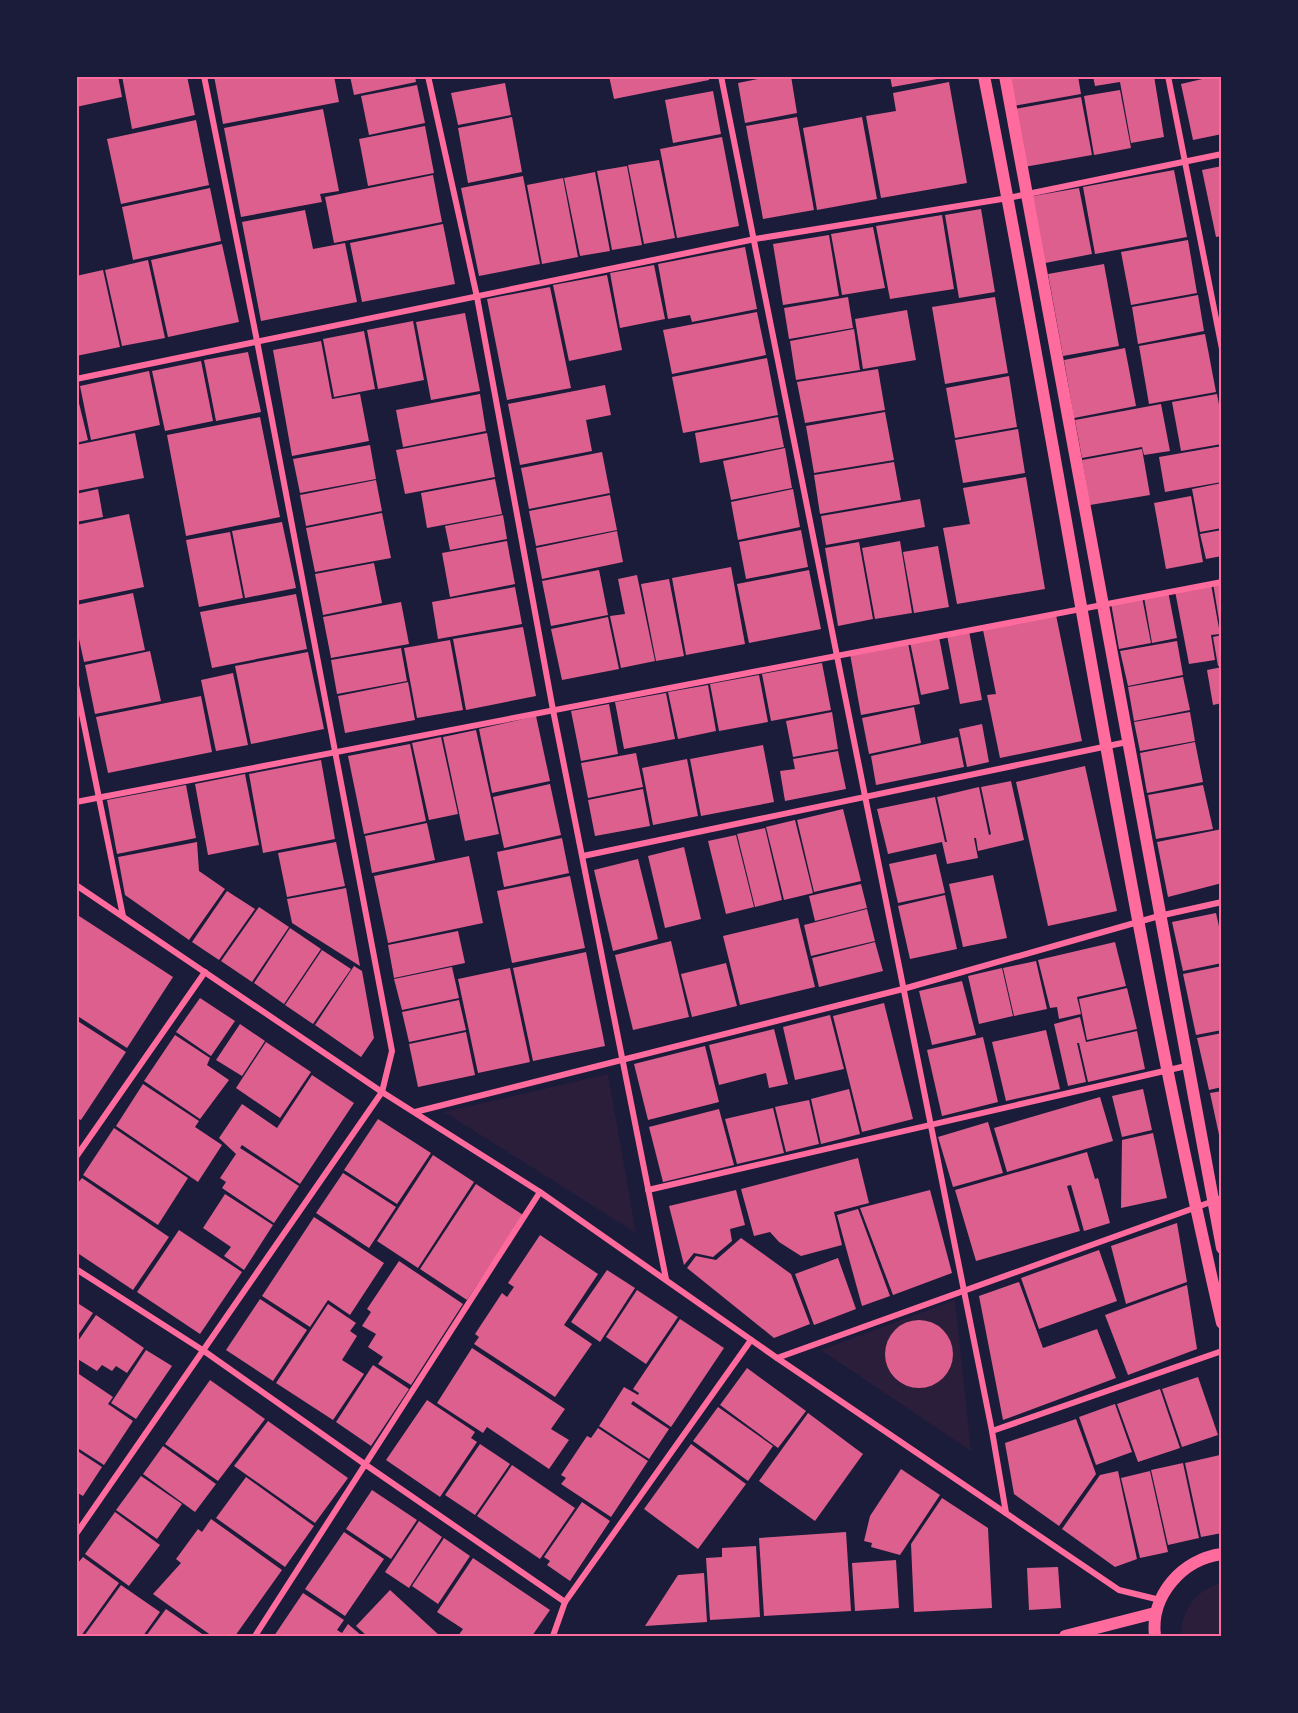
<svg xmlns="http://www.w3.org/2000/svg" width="1298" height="1713" font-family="'Archivo Narrow',sans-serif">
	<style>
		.green { fill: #2a1e3b }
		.building { fill: #dd5f8e }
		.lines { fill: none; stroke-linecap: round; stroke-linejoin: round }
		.minor { stroke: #ff6b9d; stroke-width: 6 }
		.secondary { stroke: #ff6b9d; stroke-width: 12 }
		.neatline { fill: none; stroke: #ff6b9d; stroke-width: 2 }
	</style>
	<rect width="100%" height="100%" fill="#1b1b3a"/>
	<g class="green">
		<path d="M608,1074L636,1233L444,1112Z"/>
		<path d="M955,1300L971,1451L821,1350Z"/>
		<path d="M1221,1583V1636H1181C1181,1610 1196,1590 1221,1583Z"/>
	</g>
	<g class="building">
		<path d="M76,76H118L122,97L76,107Z"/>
		<path d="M122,76H187L195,115L132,129Z"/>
		<path d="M214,76H334L339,102L223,124Z"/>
		<path d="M350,76H415L416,82L354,95Z"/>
		<path d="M609,76H709V80L614,99Z"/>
		<path d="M772,76H791L797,113L745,123L738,83Z"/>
		<path d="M890,76H943V78L892,87Z"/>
		<path d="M1008,76H1078L1081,94L1013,106Z"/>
		<path d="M1093,76H1154L1164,137L1131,143L1120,82L1095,86Z"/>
		<path d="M1215,76H1222V134L1193,140L1181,84Z"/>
		<path d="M949,82L967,183L881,198L866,116L896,111L893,93Z"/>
		<path d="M505,83L511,115L458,125L451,93Z"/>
		<path d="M417,85L425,123L369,135L361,96Z"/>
		<path d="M1120,90L1131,148L1094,155L1084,96Z"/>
		<path d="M713,91L721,134L673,143L665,100Z"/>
		<path d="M1081,97L1092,155L1024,167L1014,109Z"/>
		<path d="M323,109L339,191L320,194L322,202L241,217L224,128Z"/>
		<path d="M512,117L522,172L468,183L458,128Z"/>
		<path d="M797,117L814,210L763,219L746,126Z"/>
		<path d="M862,117L877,199L817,210L803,128Z"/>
		<path d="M196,120L209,185L121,204L107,139Z"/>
		<path d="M425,126L434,173L368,186L359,139Z"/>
		<path d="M722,137L739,226L677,238L660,149Z"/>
		<path d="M659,160L675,238L644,244L628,165Z"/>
		<path d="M627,166L642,245L612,250L597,171Z"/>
		<path d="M1222,166V236L1216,237L1202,170Z"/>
		<path d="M1174,170L1187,237L1095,254L1083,187Z"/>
		<path d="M595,172L610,251L580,256L564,178Z"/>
		<path d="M433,175L442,222L334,243L325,197Z"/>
		<path d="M523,176L540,264L479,276L461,188Z"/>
		<path d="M563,178L578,257L542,264L527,185Z"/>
		<path d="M210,188L221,241L133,260L122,207Z"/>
		<path d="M1079,188L1092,254L1040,264L1028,197Z"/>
		<path d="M981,209L995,292L959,298L945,215Z"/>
		<path d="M305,210L313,249L345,243L357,302L261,321L242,222Z"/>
		<path d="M942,215L954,289L890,299L876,226Z"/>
		<path d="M443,224L455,284L362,302L350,243Z"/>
		<path d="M873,227L885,288L842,295L831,234Z"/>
		<path d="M829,235L839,296L783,305L773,244Z"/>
		<path d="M1188,240L1197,293L1131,305L1121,252Z"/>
		<path d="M222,244L239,322L168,337L151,260Z"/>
		<path d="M745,247L757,309L692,322L690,315L668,319L658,264Z"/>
		<path d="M148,260L165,338L122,346L105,270Z"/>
		<path d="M1104,264L1119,346L1063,356L1048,274Z"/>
		<path d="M654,265L665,319L620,328L610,273Z"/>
		<path d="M103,270L120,347L76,356V276Z"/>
		<path d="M607,275L622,350L569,361L553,285Z"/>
		<path d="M550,287L571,388L507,400L487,299Z"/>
		<path d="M1198,295L1204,331L1138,344L1132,307Z"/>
		<path d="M848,297L853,328L789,339L784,308Z"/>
		<path d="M995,297L1008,373L945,384L932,307Z"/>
		<path d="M907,310L916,360L863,369L855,319Z"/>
		<path d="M757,312L766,355L672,374L663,330Z"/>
		<path d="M465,313L480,391L431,400L416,322Z"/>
		<path d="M413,321L424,380L378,389L367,330Z"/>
		<path d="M854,329L860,370L796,380L790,341Z"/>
		<path d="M364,331L375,389L334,397L323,339Z"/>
		<path d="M1205,334L1216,392L1149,404L1139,346Z"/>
		<path d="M321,341L332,399L360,394L369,441L292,456L273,350Z"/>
		<path d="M1125,348L1136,406L1074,418L1064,360Z"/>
		<path d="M248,352L261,412L216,421L204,360Z"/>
		<path d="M767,358L778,415L683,433L672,377Z"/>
		<path d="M201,361L213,421L165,431L152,371Z"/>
		<path d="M878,369L885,410L805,423L797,382Z"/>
		<path d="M149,371L160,425L91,440L80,386Z"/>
		<path d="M1009,376L1017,427L955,438L946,388Z"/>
		<path d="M605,385L611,415L586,420L592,451L520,465L508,404Z"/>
		<path d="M76,391L88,440L76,443Z"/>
		<path d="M480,394L486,431L403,447L396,410Z"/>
		<path d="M1217,394L1222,421V444L1181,451L1172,402Z"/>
		<path d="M1161,404L1170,451L1144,455L1142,447L1082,458L1075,420Z"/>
		<path d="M885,412L894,460L814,473L806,426Z"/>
		<path d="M260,417L280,517L186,536L167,435Z"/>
		<path d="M778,417L784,447L700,463L695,433Z"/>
		<path d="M1018,429L1025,473L963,483L955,440Z"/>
		<path d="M135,433L144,478L76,491V445Z"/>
		<path d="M487,433L495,477L405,494L396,450Z"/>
		<path d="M370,445L376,479L300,493L293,459Z"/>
		<path d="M1222,446V482L1165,492L1159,457Z"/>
		<path d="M785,448L792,488L731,500L723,461Z"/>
		<path d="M1142,449L1150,495L1090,505L1082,460Z"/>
		<path d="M602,452L610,493L529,509L521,468Z"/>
		<path d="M894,462L901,500L820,514L814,475Z"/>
		<path d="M1026,477L1045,589L957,604L943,528L970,524L963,488Z"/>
		<path d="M495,479L502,514L427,528L421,493Z"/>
		<path d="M376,480L382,511L306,526L300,495Z"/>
		<path d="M1222,483V528L1200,532L1192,489Z"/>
		<path d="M98,489L103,517L76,522V494Z"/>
		<path d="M793,489L800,527L738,540L731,502Z"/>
		<path d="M610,495L617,530L536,546L529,511Z"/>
		<path d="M1191,496L1203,562L1166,569L1154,503Z"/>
		<path d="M920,499L925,527L826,545L821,516Z"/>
		<path d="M382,513L391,558L315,572L306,528Z"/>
		<path d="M129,514L144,587L76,601V525Z"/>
		<path d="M503,515L507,539L450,550L445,526Z"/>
		<path d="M282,522L296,588L245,598L232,531Z"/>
		<path d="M801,530L808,567L746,579L739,542Z"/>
		<path d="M1222,530V556L1206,559L1200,534Z"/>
		<path d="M617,531L623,562L542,579L536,548Z"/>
		<path d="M230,532L243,598L199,607L186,540Z"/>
		<path d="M507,541L515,584L450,597L442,553Z"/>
		<path d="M900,541L912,613L875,619L862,548Z"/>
		<path d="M859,542L873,619L838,626L825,548Z"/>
		<path d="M938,546L949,607L914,613L903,552Z"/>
		<path d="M374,563L382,603L323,615L315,574Z"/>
		<path d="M731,567L745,644L686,655L672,578Z"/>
		<path d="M599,570L608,615L551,626L542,581Z"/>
		<path d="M809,570L821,629L749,643L737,584Z"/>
		<path d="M637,575L655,661L621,668L610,616L625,614L618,579Z"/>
		<path d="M669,579L684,656L656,661L641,584Z"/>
		<path d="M1222,582V626H1220L1213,583Z"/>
		<path d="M1211,584L1220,634L1211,635L1215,660L1189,664L1175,591Z"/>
		<path d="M515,587L522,624L438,639L432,602Z"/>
		<path d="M1168,591L1177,638L1152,643L1144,597Z"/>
		<path d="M133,593L145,650L84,662L76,625V605Z"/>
		<path d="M296,594L307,649L212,668L200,612Z"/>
		<path d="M1142,597L1151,643L1119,649L1111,603Z"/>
		<path d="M401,602L409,644L331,658L323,617Z"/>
		<path d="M1056,615L1082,741L1000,758L987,695L996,694L983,630Z"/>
		<path d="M608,617L619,669L562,680L551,629Z"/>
		<path d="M523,627L536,696L466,710L453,639Z"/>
		<path d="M969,631L982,700L960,704L947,635Z"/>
		<path d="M1222,635V665L1218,666L1213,637Z"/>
		<path d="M939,637L949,689L921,695L910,642Z"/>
		<path d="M450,640L463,710L417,718L404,648Z"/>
		<path d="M1177,641L1183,675L1128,686L1120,651Z"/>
		<path d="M908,643L920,704L861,715L850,654Z"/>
		<path d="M401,648L407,681L337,694L331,660Z"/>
		<path d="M150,651L161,701L95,714L85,665Z"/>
		<path d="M308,652L324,729L251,744L235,666Z"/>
		<path d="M822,663L831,710L771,721L762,674Z"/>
		<path d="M1222,667V703L1213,705L1207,670Z"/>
		<path d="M233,673L248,745L216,751L201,680Z"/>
		<path d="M759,675L768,722L719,731L710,684Z"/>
		<path d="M1183,677L1190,710L1134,721L1128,687Z"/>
		<path d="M408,682L415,720L345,733L338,696Z"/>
		<path d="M708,685L716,731L678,739L668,692Z"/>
		<path d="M666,693L675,739L624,749L615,702Z"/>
		<path d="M201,696L212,752L108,773L96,717Z"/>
		<path d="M609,704L618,754L581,761L571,711Z"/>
		<path d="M914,707L921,743L869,754L862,718Z"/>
		<path d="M832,712L838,749L793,757L786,721Z"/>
		<path d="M1190,712L1195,741L1140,751L1134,722Z"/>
		<path d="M536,716L550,781L492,793L479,729Z"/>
		<path d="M982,724L989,762L967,767L959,729Z"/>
		<path d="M476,730L499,834L465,841L443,737Z"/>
		<path d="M441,737L458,814L429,820L412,743Z"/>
		<path d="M958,737L964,767L876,785L871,756Z"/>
		<path d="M1195,742L1203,782L1147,793L1140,753Z"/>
		<path d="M410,744L426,821L364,834L348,756Z"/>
		<path d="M763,745L774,802L701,816L690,759Z"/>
		<path d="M838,751L846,789L785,801L780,771L795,769L793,759Z"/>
		<path d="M636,753L643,787L588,798L581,763Z"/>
		<path d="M687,759L698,816L653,825L642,768Z"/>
		<path d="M321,760L335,839L263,853L249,774Z"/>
		<path d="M1085,766L1117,911L1048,926L1016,782Z"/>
		<path d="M245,774L259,845L208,855L195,784Z"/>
		<path d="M1011,781L1024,840L978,851L976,838H974L978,858L947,864L942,842L888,854L877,809L935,797L945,842H947L937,797L979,787L989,835L991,834L981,787Z"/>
		<path d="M550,784L561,835L504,848L493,797Z"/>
		<path d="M186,785L196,838L117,854L107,800Z"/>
		<path d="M1203,785L1213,829L1156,839L1148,795Z"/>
		<path d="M643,789L650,826L595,836L588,800Z"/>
		<path d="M843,809L861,881L814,892L797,820Z"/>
		<path d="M795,820L813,893L784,900L766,827Z"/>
		<path d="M427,823L435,860L372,873L365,836Z"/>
		<path d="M765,828L782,900L755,907L737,834Z"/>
		<path d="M1222,829V883L1168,897L1157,842Z"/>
		<path d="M736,835L754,907L726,914L708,841Z"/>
		<path d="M562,838L569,873L504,887L497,852Z"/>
		<path d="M197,842L199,871L225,889L189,940L125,895L118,857Z"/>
		<path d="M336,842L345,886L287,897L278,853Z"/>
		<path d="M684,847L701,919L665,928L648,856Z"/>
		<path d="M936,854L945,893L898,903L889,864Z"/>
		<path d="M469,856L483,923L388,943L374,876Z"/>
		<path d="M638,859L658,939L613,951L594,870Z"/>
		<path d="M993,875L1007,938L963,947L949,884Z"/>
		<path d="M570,876L585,948L512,963L497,891Z"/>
		<path d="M861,884L867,908L815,921L809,896Z"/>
		<path d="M346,888L360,966L292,923L287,899Z"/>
		<path d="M227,891L255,909L219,960L192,942Z"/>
		<path d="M945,895L957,949L910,959L898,906Z"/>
		<path d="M259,907L289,927L252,982L221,961Z"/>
		<path d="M867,909L875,941L811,956L804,925Z"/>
		<path d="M1216,913L1222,940V963L1183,971L1172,922Z"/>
		<path d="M76,914L173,977L127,1048L76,1015Z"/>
		<path d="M798,918L815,987L740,1005L723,936Z"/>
		<path d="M290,928L321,949L284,1004L254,983Z"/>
		<path d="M458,931L465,963L394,978L388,945Z"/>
		<path d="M671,941L689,1017L633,1030L615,955Z"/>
		<path d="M875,942L883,971L819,987L812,958Z"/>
		<path d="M1115,942L1126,986L1077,997L1081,1014L1059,1019L1057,1007L1050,1008L1038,960Z"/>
		<path d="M322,950L351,969L313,1024L285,1005Z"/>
		<path d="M586,952L605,1046L533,1061L513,968Z"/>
		<path d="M1036,961L1047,1009L1014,1016L1003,968Z"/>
		<path d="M726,963L737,1006L692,1017L681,974Z"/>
		<path d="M354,966L362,971L374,1038L361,1057L315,1025Z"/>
		<path d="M1222,966V1030L1196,1035L1183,974Z"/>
		<path d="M452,967L459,998L402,1010L394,979Z"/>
		<path d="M510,968L530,1062L478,1073L458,979Z"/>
		<path d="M1002,968L1013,1016L979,1024L968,976Z"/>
		<path d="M962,981L976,1035L932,1045L919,991Z"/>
		<path d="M1127,988L1137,1029L1087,1040L1079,999Z"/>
		<path d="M200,998L235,1021L211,1056L176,1032Z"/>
		<path d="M459,1000L466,1030L409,1042L402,1012Z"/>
		<path d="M884,1003L913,1119L862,1132L833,1016Z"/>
		<path d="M830,1015L844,1069L795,1080L783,1027Z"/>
		<path d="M1080,1017L1086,1042L1137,1031L1145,1069L1088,1082L1079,1043H1077L1086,1082L1068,1086L1054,1024Z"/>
		<path d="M76,1020L126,1052L81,1120L76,1118Z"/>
		<path d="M240,1024L265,1041L242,1076L216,1060Z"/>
		<path d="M774,1029L788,1084L769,1088L766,1073L719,1085L709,1045Z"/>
		<path d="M1046,1030L1060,1089L1006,1101L992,1042Z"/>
		<path d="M466,1032L475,1075L418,1087L409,1044Z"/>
		<path d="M1222,1033V1087L1209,1090L1197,1038Z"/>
		<path d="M175,1035L210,1058L207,1065L229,1080L200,1119L144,1081Z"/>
		<path d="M983,1037L998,1102L942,1116L927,1050Z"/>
		<path d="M266,1042L311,1072L280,1118L236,1088Z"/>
		<path d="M705,1046L719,1102L648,1120L634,1064Z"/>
		<path d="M312,1075L354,1103L300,1184L242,1145L240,1148L299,1186L274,1223L222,1188L226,1182L220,1178L236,1154L219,1138L242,1104L277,1128Z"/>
		<path d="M143,1084L199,1121L195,1127L222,1145L198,1182L116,1126Z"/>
		<path d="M849,1089L860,1134L821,1144L811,1099Z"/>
		<path d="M1143,1089L1152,1130L1122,1137L1112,1096Z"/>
		<path d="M1222,1091V1144H1221L1210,1093Z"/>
		<path d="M1100,1097L1113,1141L1007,1172L994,1128Z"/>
		<path d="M809,1100L819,1144L786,1152L775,1107Z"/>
		<path d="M773,1108L784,1153L737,1164L725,1119Z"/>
		<path d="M719,1109L734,1165L663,1182L649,1127Z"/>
		<path d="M378,1119L431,1153L397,1204L344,1170Z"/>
		<path d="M988,1122L1003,1173L953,1187L938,1137Z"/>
		<path d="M114,1128L188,1178L158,1225L83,1175Z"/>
		<path d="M1153,1133L1167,1198L1121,1208L1122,1140Z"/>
		<path d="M1087,1152L1095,1179L1098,1178L1110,1223L1084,1231L1071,1185L1067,1186L1080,1231L976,1261L955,1190Z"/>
		<path d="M433,1155L474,1182L418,1268L377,1241Z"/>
		<path d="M858,1158L869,1203L834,1212L842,1245L801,1256L779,1242L770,1232L754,1236L741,1189Z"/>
		<path d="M343,1173L396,1207L369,1248L316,1213Z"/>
		<path d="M82,1178L169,1237L133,1290L76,1252V1185Z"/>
		<path d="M476,1184L523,1215L467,1300L420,1269Z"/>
		<path d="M736,1190L745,1225L730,1229L732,1241L713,1257L694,1253L684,1265L669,1206Z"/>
		<path d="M930,1190L952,1273L893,1295L860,1208Z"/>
		<path d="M225,1194L273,1225L244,1270L224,1256L231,1247L203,1228Z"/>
		<path d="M858,1209L890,1296L862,1306L837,1215Z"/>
		<path d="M314,1217L384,1263L350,1315L328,1300L310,1327L262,1296Z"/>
		<path d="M1177,1223L1187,1282L1126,1304L1111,1246Z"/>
		<path d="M179,1230L242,1272L200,1334L137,1292Z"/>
		<path d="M540,1235L598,1274L564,1325L592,1344L555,1397L474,1344L479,1337L475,1334L502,1293L507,1297L514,1287L508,1283Z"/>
		<path d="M741,1238L791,1274L810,1324L774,1338L687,1268L696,1256L716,1260Z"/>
		<path d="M1099,1250L1117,1301L1039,1329L1021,1278Z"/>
		<path d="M838,1258L856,1309L814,1325L795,1274Z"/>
		<path d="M399,1261L463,1304L411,1385L378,1364L383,1357L368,1347L376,1334L362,1326L371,1312L367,1309Z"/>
		<path d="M607,1270L635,1288L600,1342L571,1322Z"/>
		<path d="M1019,1282L1043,1348L1097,1329L1116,1378L1003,1420L979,1296Z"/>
		<path d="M1187,1285L1197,1349L1128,1375L1105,1315Z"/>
		<path d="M637,1290L678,1317L646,1364L606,1337Z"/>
		<path d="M260,1299L307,1330L273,1381L226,1350Z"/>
		<path d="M76,1302L93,1313L76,1338Z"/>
		<path d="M328,1304L356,1323L350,1331L357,1336L342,1360L364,1374L333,1420L276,1383Z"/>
		<path d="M96,1315L144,1348L127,1373L116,1366L112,1371L102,1365L97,1371L76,1358V1344Z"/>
		<path d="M680,1319L724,1348L671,1427L633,1401L631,1404L669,1429L649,1459L599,1426L624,1387L638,1395L639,1393L633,1389Z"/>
		<circle cx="919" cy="1354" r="34"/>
		<path d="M472,1348L565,1409L551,1429L569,1440L549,1469L487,1427L483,1433L437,1403Z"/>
		<path d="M146,1350L172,1366L136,1419L111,1403Z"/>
		<path d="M373,1365L409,1389L371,1446L336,1422Z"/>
		<path d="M747,1368L806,1411L778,1448L720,1405Z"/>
		<path d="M76,1372L113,1397L108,1404L133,1421L104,1465L76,1447Z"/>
		<path d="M1198,1377L1218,1435L1182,1447L1162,1389Z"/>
		<path d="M210,1380L265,1419L218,1481L165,1444Z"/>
		<path d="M1160,1389L1180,1448L1138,1462L1117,1404Z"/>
		<path d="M427,1400L475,1432L471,1438L477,1442L440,1497L386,1460Z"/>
		<path d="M1115,1404L1132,1452L1096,1465L1079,1417Z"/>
		<path d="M718,1407L773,1446L748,1481L693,1441Z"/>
		<path d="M808,1413L863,1454L815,1521L759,1481Z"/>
		<path d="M1076,1419L1096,1474L1059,1526L1014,1494L1005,1443Z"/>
		<path d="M268,1421L348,1478L315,1523L234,1466Z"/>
		<path d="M598,1428L648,1461L611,1517L561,1484L566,1478L561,1475L587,1436L591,1438Z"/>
		<path d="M480,1444L510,1464L475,1515L445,1495Z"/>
		<path d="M691,1444L746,1484L698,1549L644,1509Z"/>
		<path d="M163,1446L216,1484L195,1512L143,1474Z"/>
		<path d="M76,1450L102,1467L83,1496L76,1492Z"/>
		<path d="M1220,1455L1222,1463V1533L1201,1537L1185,1463Z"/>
		<path d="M1183,1463L1199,1538L1168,1545L1151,1470Z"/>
		<path d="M512,1465L575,1508L540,1559L477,1516Z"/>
		<path d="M901,1469L940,1495L900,1555L871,1547L872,1543L864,1541L870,1516Z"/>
		<path d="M1118,1471L1137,1559L1115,1567L1062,1529L1100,1475Z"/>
		<path d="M1150,1471L1168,1552L1140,1558L1121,1478Z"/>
		<path d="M141,1476L182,1504L157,1539L116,1510Z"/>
		<path d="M246,1477L314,1526L285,1567L216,1518Z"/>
		<path d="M372,1490L417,1520L391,1559L346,1529Z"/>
		<path d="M942,1498L988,1528L992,1608L914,1612L911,1544Z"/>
		<path d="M582,1502L610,1521L570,1581L547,1565L550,1561L544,1557Z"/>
		<path d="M115,1512L160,1545L129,1586L85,1554Z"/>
		<path d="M211,1519L282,1570L235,1636H212L153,1594L181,1563L176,1559L198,1529L202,1532Z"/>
		<path d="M419,1521L442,1537L409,1588L385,1572Z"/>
		<path d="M344,1532L384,1559L345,1616L305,1589Z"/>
		<path d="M846,1532L851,1611L764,1616L759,1538Z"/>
		<path d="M444,1538L470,1556L438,1604L412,1586Z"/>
		<path d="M756,1546L760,1617L710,1620L706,1558L722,1557V1548Z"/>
		<path d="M83,1557L119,1583L81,1636H76V1565Z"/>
		<path d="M473,1558L550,1610L532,1636H458L463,1629L437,1612Z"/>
		<path d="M896,1560L899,1608L855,1611L852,1563Z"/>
		<path d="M1058,1567L1061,1608L1029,1610L1027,1568Z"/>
		<path d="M704,1573L707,1622L645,1626L678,1575Z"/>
		<path d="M121,1585L160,1612L143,1636H84Z"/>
		<path d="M390,1590L440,1636H367L356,1626Z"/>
		<path d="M303,1593L344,1620L337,1630L342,1633L348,1624L362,1636H274Z"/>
		<path d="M166,1609L205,1636H146Z"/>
	</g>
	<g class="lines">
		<g class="minor">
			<path d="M428,76L477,297L553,710L666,1279"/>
			<path d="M721,76L992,1431L1006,1513"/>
			<path d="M1168,76L1222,349"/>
			<path d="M76,379L755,239L1008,198L1222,154"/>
			<path d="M76,685L123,916"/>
			<path d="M76,802L1222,582"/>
			<path d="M583,856L1127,742"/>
			<path d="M76,885L382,1092L540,1192L777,1358L1119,1590L1160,1600"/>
			<path d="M415,1112L903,989L1159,916L1222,902"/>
			<path d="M76,1157L205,972"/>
			<path d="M648,1190L1186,1066"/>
			<path d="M76,1269L204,1351L366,1465L565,1602"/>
			<path d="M777,1358L1222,1198"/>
			<path d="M992,1431L1222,1351"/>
			<path d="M76,1534L382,1092L392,1051L257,341L204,76"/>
			<path d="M255,1636L540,1192"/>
			<path d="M553,1636L565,1602L751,1340"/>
		</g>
		<g class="secondary">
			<path d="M984,76C1066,491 1126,910 1222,1323"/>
			<path d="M1005,76L1222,1248"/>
			<path d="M1065,1636L1155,1613"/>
			<path d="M1155,1636C1150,1596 1182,1559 1222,1554"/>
		</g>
	</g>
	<rect width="1298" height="1713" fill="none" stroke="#1b1b3a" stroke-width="156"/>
	<rect x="78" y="78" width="1142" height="1557" class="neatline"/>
</svg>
